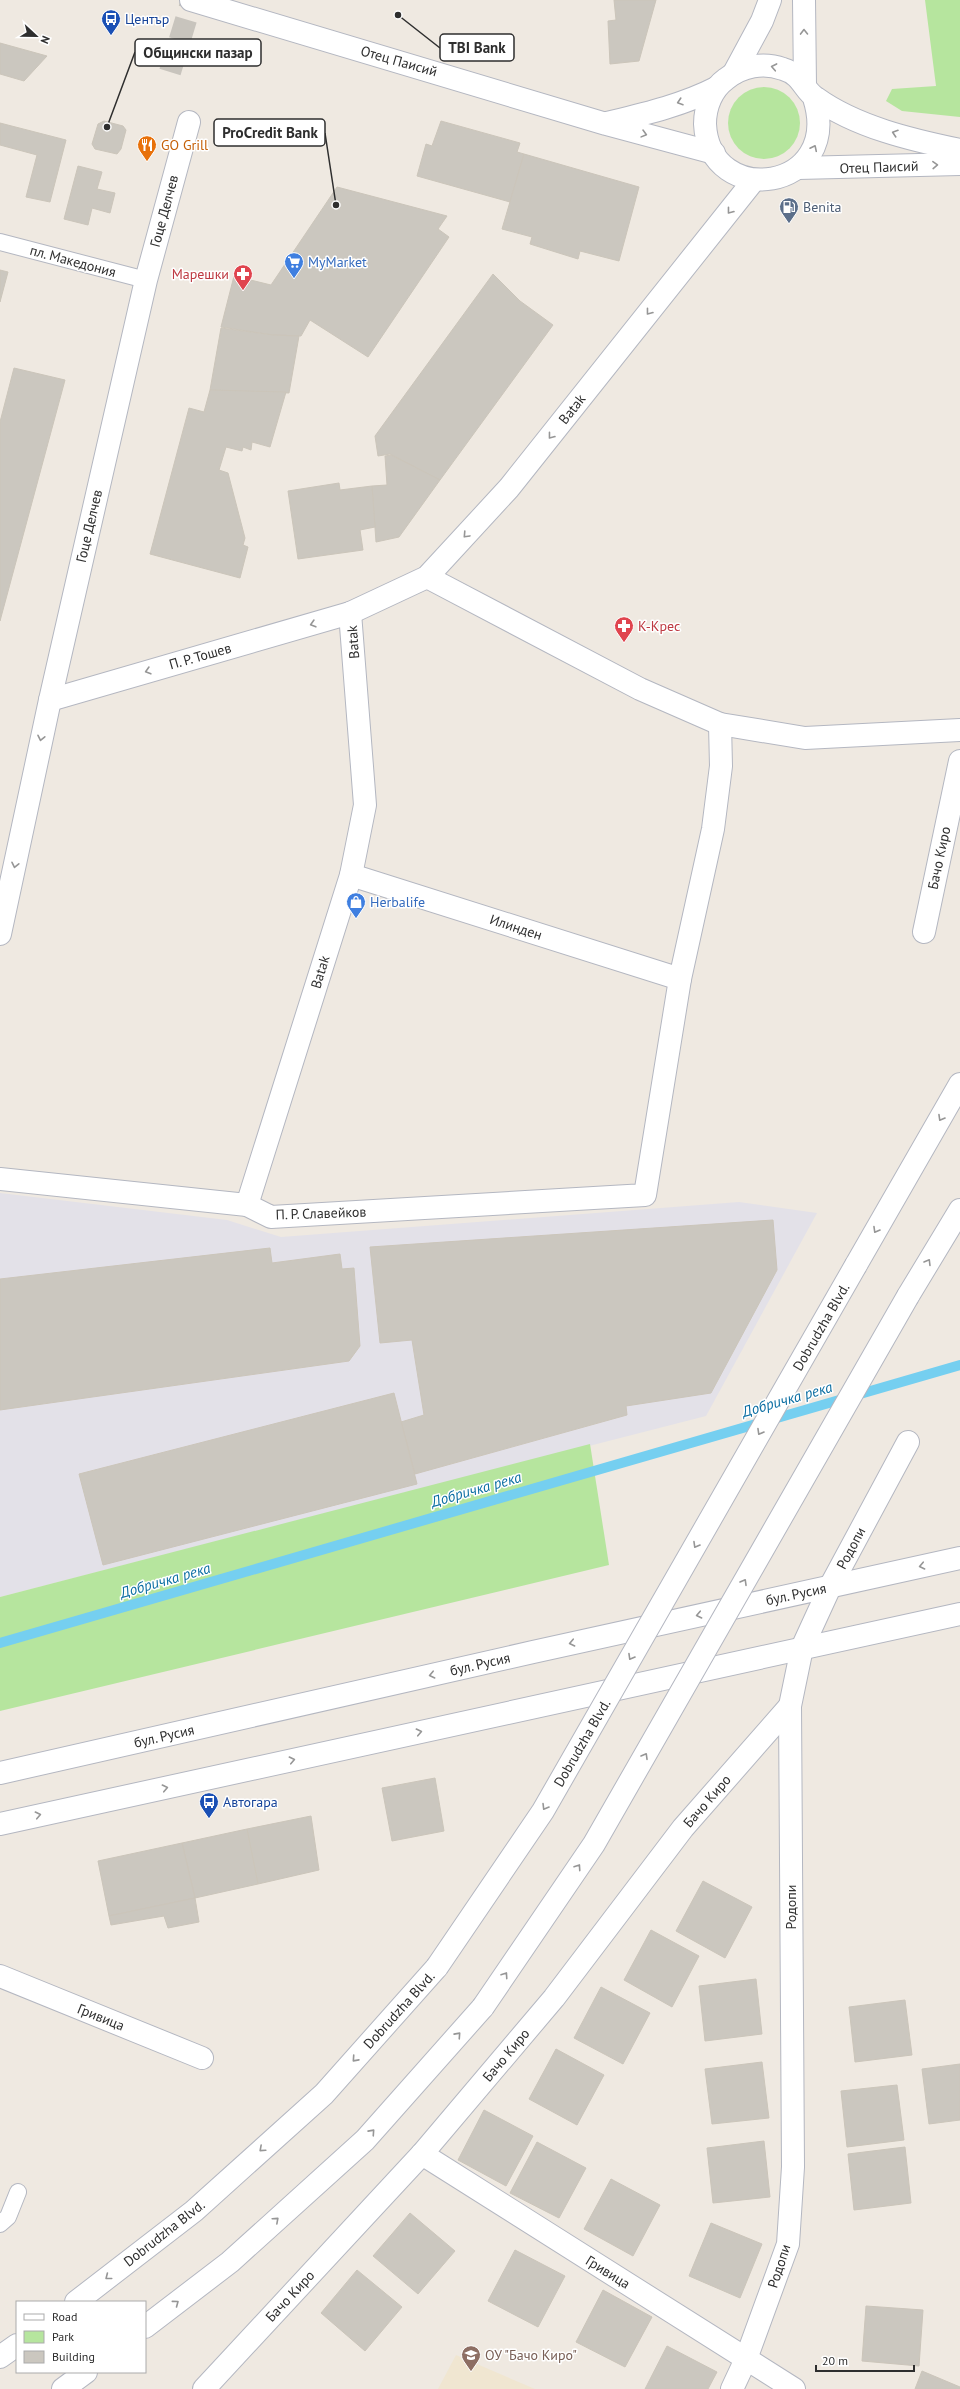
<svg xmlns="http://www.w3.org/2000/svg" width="960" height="2389" font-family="'PT Sans',sans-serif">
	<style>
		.industrial { fill: #e3e1e8 }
		.education { fill: #f0e6d1 }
		.green { fill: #b6e59e }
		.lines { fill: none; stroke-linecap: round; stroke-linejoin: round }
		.stream { stroke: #75cff0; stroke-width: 10 }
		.building { fill: #cbc7bf; stroke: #cbc5ba }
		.street-tunnel { stroke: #c8c4bd; stroke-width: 22; stroke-dasharray: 22 11; stroke-linecap: butt }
		.lane-casing { stroke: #b4b7c1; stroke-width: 18 }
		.street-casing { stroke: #b4b7c1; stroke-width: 24 }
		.secondary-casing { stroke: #b4b7c1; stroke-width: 24 }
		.lane { stroke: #fff; stroke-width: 16 }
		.street { stroke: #fff; stroke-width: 22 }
		.secondary { stroke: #fff; stroke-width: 22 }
		.secondary-bridge-casing { stroke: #b4b7c1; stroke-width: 24; stroke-linecap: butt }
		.secondary-bridge { stroke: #fff; stroke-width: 22 }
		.oneway { stroke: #969696 }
		.labels { text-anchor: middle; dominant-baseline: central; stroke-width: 3; stroke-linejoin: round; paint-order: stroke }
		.transit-label { font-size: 14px; fill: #164399; stroke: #fff; text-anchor: start }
		.street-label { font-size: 14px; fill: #2e2e2e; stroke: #fff }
		.food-label { font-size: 14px; fill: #c56008; stroke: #fff; text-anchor: start }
		.service-label { font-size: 14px; fill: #4e5e75; stroke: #fff; text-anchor: start }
		.shop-label { font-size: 14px; fill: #366cbe; stroke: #fff; text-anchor: start }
		.health-label { font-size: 14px; fill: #be3a42; stroke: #fff; text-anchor: end }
		.education-label { font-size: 14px; fill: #785e54; stroke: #fff; text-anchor: start }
		.water-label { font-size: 15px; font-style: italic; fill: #0d6fa3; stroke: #fff }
		.leader { fill: none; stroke: #2e2e2e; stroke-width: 1.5 }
		.callout-dot { fill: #2e2e2e; stroke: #fff; stroke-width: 1.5 }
		.callout { fill: #fff; stroke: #2e2e2e; stroke-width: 1.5 }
		.callout-label { font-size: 15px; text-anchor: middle; font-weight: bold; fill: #2e2e2e }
	</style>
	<rect width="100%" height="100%" fill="#efe9e1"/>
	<path class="industrial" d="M0,1193L227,1220L281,1237L739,1202L817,1213L706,1416L0,1597Z"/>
	<path class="education" d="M456,2355L535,2389H438Z"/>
	<g class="green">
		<path d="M925,0H960V117L902,111L886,101L892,89L936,86Z"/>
		<circle cx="764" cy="123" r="36"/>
		<path d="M590,1444L609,1565L0,1711V1597Z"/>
	</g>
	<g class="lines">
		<path class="stream" d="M0,1643L960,1365"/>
	</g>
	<g class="building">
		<path d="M614,0H656L639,61L610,64L608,21L616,20Z"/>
		<path d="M0,43L47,56L24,81L0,74Z"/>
		<path d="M104,121L123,126L126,130L121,149L117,154L95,149L92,144L98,124Z"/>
		<path d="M441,121L520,143L517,152L524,154L510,202L417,176L426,144L432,146Z"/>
		<path d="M0,123L66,140L50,202L26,197L37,155L0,145Z"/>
		<path d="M524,154L639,187L619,261L580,251L578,259L530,244L532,237L502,229Z"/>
		<path d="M78,166L102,172L97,189L115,193L110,213L92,208L88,225L64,219Z"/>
		<path d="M337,187L447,216L438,229L449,237L368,357L310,320L301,336L273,335L221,327L234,276L271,285Z"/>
		<path d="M0,270L8,272L0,302Z"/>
		<path d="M493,274L520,301L553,325L440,480L390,454L378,456L375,436Z"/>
		<path d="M221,328L273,335L299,336L289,393L210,390Z"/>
		<path d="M14,368L65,380L0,621V422Z"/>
		<path d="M210,390L286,392L270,447L252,442L251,450L243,447L242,451L226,447L219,470L228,473L245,538L243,545L248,547L240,578L150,554L189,408L204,412Z"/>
		<path d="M391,455L440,480L399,537L376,542L372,486L387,485L385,456Z"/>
		<path d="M339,483L340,490L372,486L375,527L360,530L363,550L298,559L288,491Z"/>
		<path d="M773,1220L777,1270L711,1393L626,1406L627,1415L415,1474L401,1422L424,1415L412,1340L380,1343L370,1247Z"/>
		<path d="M270,1248L272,1263L340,1254L342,1269L354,1268L360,1346L349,1361L0,1410V1279Z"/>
		<path d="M394,1393L417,1484L103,1565L79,1474Z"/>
		<path d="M435,1778L444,1831L392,1841L382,1788Z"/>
		<path d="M311,1816L319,1870L258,1884L247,1829Z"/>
		<path d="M247,1829L258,1884L195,1898L182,1843Z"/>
		<path d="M182,1843L195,1898L109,1916L98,1861Z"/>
		<path d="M703,1881L752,1907L725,1958L676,1931Z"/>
		<path d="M195,1898L199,1922L168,1928L164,1916L111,1925L109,1916Z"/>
		<path d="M651,1930L699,1956L672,2007L624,1980Z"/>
		<path d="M756,1979L762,2034L705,2041L699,1986Z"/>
		<path d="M601,1987L650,2013L623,2064L574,2038Z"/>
		<path d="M905,2000L912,2055L855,2062L849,2007Z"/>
		<path d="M556,2049L604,2075L577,2125L529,2099Z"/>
		<path d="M762,2062L769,2118L712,2124L705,2069Z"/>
		<path d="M960,2064V2120L929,2124L922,2069Z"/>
		<path d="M897,2085L904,2140L847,2147L841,2091Z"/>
		<path d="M484,2110L533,2136L506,2186L458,2160Z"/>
		<path d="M764,2141L770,2197L713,2203L707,2148Z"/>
		<path d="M537,2142L586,2168L559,2218L510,2193Z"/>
		<path d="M905,2147L911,2203L854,2210L848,2154Z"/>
		<path d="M611,2179L660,2205L633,2256L584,2229Z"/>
		<path d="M410,2213L455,2251L418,2294L373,2256Z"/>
		<path d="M711,2223L762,2244L740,2298L689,2276Z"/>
		<path d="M515,2250L565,2276L538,2327L488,2301Z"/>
		<path d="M357,2270L402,2307L365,2351L321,2313Z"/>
		<path d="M603,2290L652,2317L625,2367L576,2342Z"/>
		<path d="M866,2306L923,2310L919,2366L862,2361Z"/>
		<path d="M667,2346L717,2372L708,2389H645Z"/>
		<path d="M922,2371L960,2387V2389H915Z"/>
	</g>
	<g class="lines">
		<path class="street-tunnel" d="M170,72L192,0"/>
		<defs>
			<g id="lane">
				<path d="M0,242L146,280"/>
				<path d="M0,2224L8,2217L18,2192"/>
			</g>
			<g id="street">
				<path d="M804,0L805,85"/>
				<path d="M734,73L762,21L770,0"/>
				<path d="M427,577L640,689L720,724L805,738L960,730"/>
				<path d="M50,700L350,613L427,577L509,488L754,180"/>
				<path d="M351,875L680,979L713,829L721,766L720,724"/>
				<path d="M924,932L960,761"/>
				<path d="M0,934L50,700L146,280L189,122"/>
				<path d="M0,1179L247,1205L271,1217L645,1195L680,979"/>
				<path d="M247,1205L351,875L365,805L350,613"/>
				<path d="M0,1976L202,2058"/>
				<path d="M422,2154L794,2389"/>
				<path d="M204,2389L422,2154L554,1998L683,1828L790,1706"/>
				<path d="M732,2389L746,2359L788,2244L793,2167L790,1706L802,1648L830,1587L908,1442"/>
			</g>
			<g id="secondary">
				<path d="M191,0L606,124L714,153"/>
				<path d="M814,98C844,192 709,210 705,124C705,107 712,89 726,79C742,66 763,62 783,69C803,75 803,90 816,98C856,127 912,140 960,150"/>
				<path d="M607,123C644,114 683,105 716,88"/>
				<path d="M798,168L960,164"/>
				<path d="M856,1265L960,1084"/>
				<path d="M908,1296L960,1210"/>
				<path d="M0,1773L533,1652L960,1558"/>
				<path d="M0,1824L960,1614"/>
				<path d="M76,2302L194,2211L324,2094L437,1967"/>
				<path d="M145,2327L230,2262L365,2140L483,2007"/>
				<path d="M0,2357L17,2345"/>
				<path d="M63,2389L86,2372"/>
			</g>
		</defs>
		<use href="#lane" class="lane-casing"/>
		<use href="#street" class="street-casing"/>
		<use href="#secondary" class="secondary-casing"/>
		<use href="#lane" class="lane"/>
		<use href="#street" class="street"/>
		<use href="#secondary" class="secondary"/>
		<defs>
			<g id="secondary-bridge">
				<path d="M437,1967L543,1811L856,1265"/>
				<path d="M483,2007L594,1844L908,1296"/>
			</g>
		</defs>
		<use href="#secondary-bridge" class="secondary-bridge-casing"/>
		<use href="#secondary-bridge" class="secondary-bridge"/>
	</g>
	<defs><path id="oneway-chevron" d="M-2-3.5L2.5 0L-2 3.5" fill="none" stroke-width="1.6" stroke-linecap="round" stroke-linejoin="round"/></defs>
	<g class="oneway">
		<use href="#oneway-chevron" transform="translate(804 32) rotate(-91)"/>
		<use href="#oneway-chevron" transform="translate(774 67) rotate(-169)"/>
		<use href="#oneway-chevron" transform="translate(680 102) rotate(162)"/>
		<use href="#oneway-chevron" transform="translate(895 133) rotate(-162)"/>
		<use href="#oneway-chevron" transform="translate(644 134) rotate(15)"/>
		<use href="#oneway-chevron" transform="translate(814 148) rotate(-64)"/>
		<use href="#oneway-chevron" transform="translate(935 165) rotate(-2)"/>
		<use href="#oneway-chevron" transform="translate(730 211) rotate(128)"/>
		<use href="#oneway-chevron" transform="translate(649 312) rotate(128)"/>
		<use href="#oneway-chevron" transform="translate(551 436) rotate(128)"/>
		<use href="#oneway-chevron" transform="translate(466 535) rotate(133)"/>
		<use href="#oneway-chevron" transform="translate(313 624) rotate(164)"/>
		<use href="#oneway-chevron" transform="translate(148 671) rotate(164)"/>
		<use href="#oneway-chevron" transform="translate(41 738) rotate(102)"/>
		<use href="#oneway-chevron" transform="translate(15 865) rotate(102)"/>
		<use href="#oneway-chevron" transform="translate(941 1118) rotate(120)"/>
		<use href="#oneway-chevron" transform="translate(876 1230) rotate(120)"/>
		<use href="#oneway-chevron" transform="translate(928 1262) rotate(-59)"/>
		<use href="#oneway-chevron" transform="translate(760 1432) rotate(120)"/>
		<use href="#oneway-chevron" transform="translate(696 1545) rotate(120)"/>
		<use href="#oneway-chevron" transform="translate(922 1566) rotate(168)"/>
		<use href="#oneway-chevron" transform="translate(744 1582) rotate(-60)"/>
		<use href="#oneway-chevron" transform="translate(699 1615) rotate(168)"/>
		<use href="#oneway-chevron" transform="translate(572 1643) rotate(168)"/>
		<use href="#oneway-chevron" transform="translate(631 1657) rotate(120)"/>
		<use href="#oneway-chevron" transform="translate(432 1675) rotate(167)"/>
		<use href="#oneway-chevron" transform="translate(419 1732) rotate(-12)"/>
		<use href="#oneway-chevron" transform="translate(645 1756) rotate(-60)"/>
		<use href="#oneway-chevron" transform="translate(292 1760) rotate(-12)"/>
		<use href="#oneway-chevron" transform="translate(165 1788) rotate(-12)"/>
		<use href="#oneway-chevron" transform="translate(545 1807) rotate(121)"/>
		<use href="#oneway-chevron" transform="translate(38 1815) rotate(-12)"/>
		<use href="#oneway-chevron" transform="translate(578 1867) rotate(-56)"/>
		<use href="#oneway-chevron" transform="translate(505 1975) rotate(-56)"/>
		<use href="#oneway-chevron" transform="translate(458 2035) rotate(-48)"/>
		<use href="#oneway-chevron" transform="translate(355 2059) rotate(132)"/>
		<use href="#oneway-chevron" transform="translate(372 2132) rotate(-48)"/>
		<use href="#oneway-chevron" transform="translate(262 2149) rotate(138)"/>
		<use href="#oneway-chevron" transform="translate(276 2220) rotate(-42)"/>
		<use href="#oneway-chevron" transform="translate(108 2277) rotate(142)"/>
		<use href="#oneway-chevron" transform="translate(176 2303) rotate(-37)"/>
	</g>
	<defs>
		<symbol id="bus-pin" viewBox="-11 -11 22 30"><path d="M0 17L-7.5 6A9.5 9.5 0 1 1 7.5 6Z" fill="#1a4fb4" stroke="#fff"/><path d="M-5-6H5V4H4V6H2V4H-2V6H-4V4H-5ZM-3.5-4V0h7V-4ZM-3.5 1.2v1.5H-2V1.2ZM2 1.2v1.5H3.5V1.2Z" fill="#fff"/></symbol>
		<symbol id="restaurant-pin" viewBox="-11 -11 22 30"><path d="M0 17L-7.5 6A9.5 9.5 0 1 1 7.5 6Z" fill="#e8710a" stroke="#fff"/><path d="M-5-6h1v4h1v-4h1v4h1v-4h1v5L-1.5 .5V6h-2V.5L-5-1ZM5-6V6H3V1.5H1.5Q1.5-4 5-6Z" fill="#fff"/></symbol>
		<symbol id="fuel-pin" viewBox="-11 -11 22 30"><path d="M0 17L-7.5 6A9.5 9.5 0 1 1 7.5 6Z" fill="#5c6f8a" stroke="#fff"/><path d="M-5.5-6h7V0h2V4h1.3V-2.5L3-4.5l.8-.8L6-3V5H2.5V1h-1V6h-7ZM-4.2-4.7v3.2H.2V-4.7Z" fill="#fff"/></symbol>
		<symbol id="supermarket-pin" viewBox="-11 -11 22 30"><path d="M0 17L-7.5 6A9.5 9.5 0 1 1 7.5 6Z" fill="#3f7fe0" stroke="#fff"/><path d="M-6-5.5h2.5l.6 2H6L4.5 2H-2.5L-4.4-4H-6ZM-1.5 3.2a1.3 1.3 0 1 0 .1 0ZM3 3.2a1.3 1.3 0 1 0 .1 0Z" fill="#fff"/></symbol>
		<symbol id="pharmacy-pin" viewBox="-11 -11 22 30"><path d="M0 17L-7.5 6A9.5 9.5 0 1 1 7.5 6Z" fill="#e0444e" stroke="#fff"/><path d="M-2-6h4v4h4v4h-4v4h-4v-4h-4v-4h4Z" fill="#fff"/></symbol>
		<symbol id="shop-pin" viewBox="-11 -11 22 30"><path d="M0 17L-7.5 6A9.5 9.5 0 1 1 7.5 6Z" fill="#3f7fe0" stroke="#fff"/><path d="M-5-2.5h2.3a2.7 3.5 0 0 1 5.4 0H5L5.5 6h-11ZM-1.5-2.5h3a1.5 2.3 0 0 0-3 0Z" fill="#fff"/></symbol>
		<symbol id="school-pin" viewBox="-11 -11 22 30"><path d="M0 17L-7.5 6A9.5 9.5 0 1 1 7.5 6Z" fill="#8d6e63" stroke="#fff"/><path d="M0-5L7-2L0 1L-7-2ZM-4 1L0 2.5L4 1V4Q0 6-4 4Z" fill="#fff"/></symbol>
	</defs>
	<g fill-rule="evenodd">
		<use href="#bus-pin" x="100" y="8" width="22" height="30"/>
		<use href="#restaurant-pin" x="136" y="134" width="22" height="30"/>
		<use href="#fuel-pin" x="778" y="196" width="22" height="30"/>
		<use href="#supermarket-pin" x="283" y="251" width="22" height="30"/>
		<use href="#pharmacy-pin" x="232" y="263" width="22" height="30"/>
		<use href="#pharmacy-pin" x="613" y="615" width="22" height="30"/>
		<use href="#shop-pin" x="345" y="891" width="22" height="30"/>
		<use href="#bus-pin" x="198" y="1791" width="22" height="30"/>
		<use href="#school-pin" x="460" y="2344" width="22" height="30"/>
	</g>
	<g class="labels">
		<g class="transit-label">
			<text x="125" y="19">Център</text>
			<text x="223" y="1802">Aвтогара</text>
		</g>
		<g class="street-label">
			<text transform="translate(399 61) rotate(16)">Отец Паисий</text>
			<text transform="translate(879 167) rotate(-2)">Отец Паисий</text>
			<text transform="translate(164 211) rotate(-75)">Гоце Делчев</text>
			<text transform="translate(73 261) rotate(15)">пл. Македония</text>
			<text transform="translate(572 409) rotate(-52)">Batak</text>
			<text transform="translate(89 526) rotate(-77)">Гоце Делчев</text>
			<text transform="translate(353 642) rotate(-94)">Batak</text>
			<text transform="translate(200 656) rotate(-16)">П. Р. Тошев</text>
			<text transform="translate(939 858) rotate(-78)">Бачо Киро</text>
			<text transform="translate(516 927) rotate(18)">Илинден</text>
			<text transform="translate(320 972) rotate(-73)">Batak</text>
			<text transform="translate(321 1213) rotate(-2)">П. Р. Славейков</text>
			<text transform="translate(821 1327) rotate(-60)">Dobrudzha Blvd.</text>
			<text transform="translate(851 1548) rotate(-62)">Родопи</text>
			<text transform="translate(796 1594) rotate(-12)">бул. Русия</text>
			<text transform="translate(480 1664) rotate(-13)">бул. Русия</text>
			<text transform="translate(164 1736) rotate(-13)">бул. Русия</text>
			<text transform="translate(582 1743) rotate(-60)">Dobrudzha Blvd.</text>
			<text transform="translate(707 1801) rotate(-49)">Бачо Киро</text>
			<text transform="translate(791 1907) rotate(-90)">Родопи</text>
			<text transform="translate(399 2010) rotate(-48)">Dobrudzha Blvd.</text>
			<text transform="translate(101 2017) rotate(22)">Гривица</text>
			<text transform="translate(506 2055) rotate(-50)">Бачо Киро</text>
			<text transform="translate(164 2233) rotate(-38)">Dobrudzha Blvd.</text>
			<text transform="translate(779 2266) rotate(-72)">Родопи</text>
			<text transform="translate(608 2272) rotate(32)">Гривица</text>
			<text transform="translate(290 2296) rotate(-47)">Бачо Киро</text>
		</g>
		<g class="food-label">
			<text x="161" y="145">GO Grill</text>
		</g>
		<g class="service-label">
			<text x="803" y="207">Benita</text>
		</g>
		<g class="shop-label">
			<text x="308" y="262">MyMarket</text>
			<text x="370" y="902">Herbalife</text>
		</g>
		<g class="health-label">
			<text x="229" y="274">Марешки</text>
			<text x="638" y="626" text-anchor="start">К-Крес</text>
		</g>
		<g class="education-label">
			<text x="485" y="2355">ОУ "Бачо Киро"</text>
		</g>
		<g class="water-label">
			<text transform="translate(787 1399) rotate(-16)">Добричка река</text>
			<text transform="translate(476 1489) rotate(-16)">Добричка река</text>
			<text transform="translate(165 1580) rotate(-16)">Добричка река</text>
		</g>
	</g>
	<path class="leader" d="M398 15L440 48M107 127L135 52M336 205L325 133"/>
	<g class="callout-dot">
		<circle cx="398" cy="15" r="4"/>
		<circle cx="107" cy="127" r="4"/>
		<circle cx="336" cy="205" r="4"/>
	</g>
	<g class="callout">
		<rect x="440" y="34" width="74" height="27" rx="4"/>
		<rect x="135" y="39" width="126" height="27" rx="4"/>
		<rect x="214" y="119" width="111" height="27" rx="4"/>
	</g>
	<g class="callout-label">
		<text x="477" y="53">TBI Bank</text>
		<text x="198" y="58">Общински пазар</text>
		<text x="270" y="138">ProCredit Bank</text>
	</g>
	<rect x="16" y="2301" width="130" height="72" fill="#ffffff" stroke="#ababab"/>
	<rect x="24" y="2314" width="20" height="6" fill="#ffffff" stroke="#ababab"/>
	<text x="52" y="2321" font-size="12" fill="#2e2e2e">Road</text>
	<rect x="24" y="2331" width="20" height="12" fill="#b6e59e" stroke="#ababab"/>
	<text x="52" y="2341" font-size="12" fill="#2e2e2e">Park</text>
	<rect x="24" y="2351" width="20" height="12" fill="#cbc7bf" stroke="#ababab"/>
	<text x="52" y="2361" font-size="12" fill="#2e2e2e">Building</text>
	<g transform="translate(36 36) rotate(112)" stroke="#ffffff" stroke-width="3" paint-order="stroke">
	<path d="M0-3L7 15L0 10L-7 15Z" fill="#2e2e2e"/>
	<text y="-6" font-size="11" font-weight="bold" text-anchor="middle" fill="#2e2e2e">N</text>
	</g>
	<path d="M816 2365v6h98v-6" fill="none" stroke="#2e2e2e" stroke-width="2"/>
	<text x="822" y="2365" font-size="12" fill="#2e2e2e" stroke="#ffffff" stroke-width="3" paint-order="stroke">20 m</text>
</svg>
